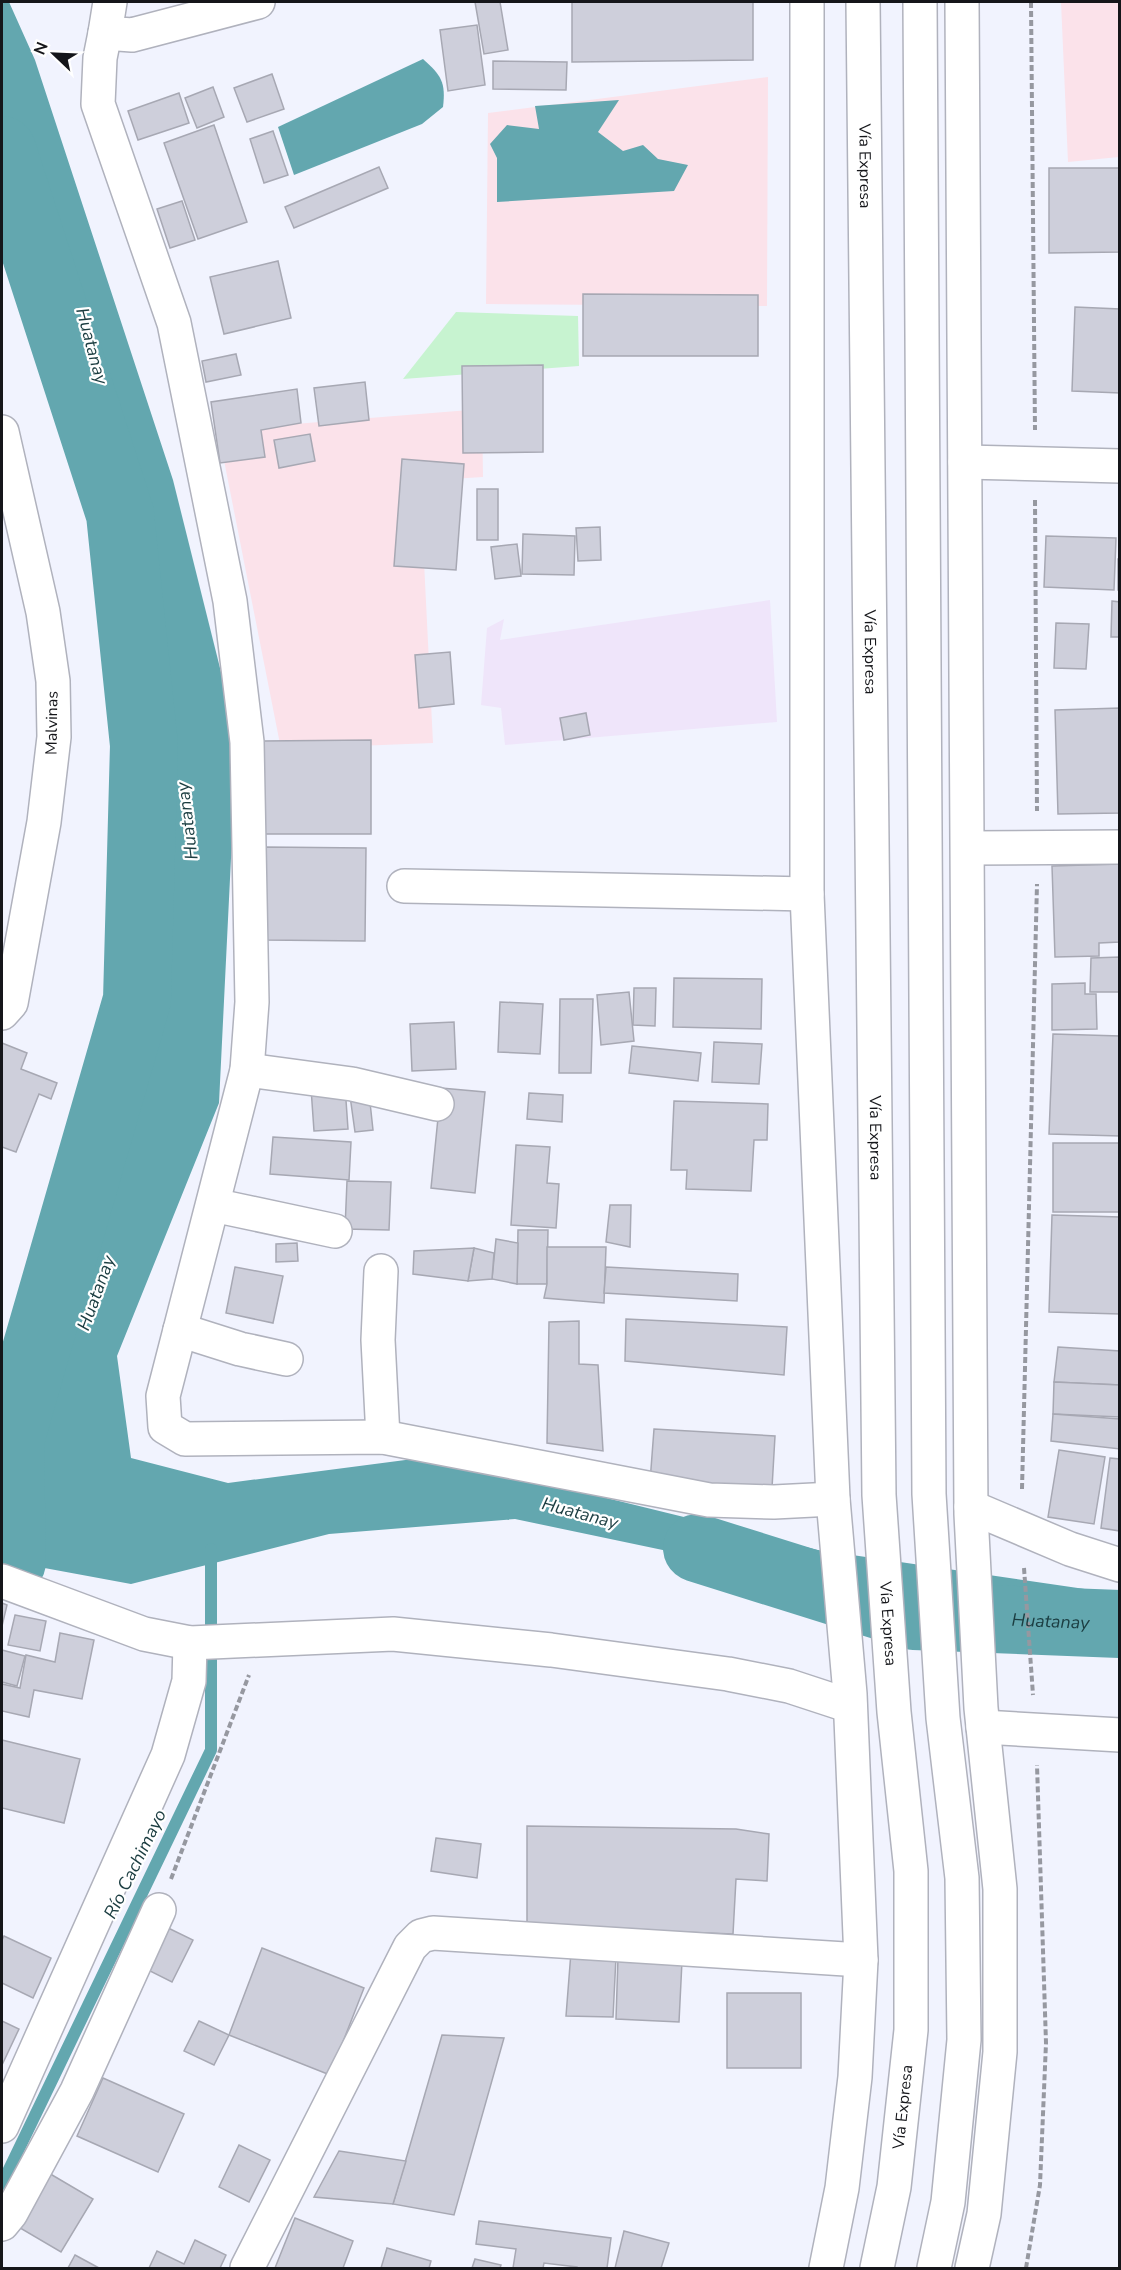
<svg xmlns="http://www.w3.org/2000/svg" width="1121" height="2270" font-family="'Nunito Sans',sans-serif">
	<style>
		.commercial { fill: #efe5fa }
		.industrial { fill: #fbe2ea }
		.green { fill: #c7f3d0 }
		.water { fill: #63a7af }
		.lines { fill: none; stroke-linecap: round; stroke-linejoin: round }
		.stream { stroke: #63a7af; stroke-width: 12 }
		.river { stroke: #63a7af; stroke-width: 68 }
		.building { fill: #cecfdb; stroke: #a7a8b3; stroke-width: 1.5 }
		.minor-casing { stroke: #b0b2bd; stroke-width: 36 }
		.major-casing { stroke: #b0b2bd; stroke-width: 36 }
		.path { stroke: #9698a0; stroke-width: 4; stroke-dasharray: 6 3; stroke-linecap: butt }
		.minor { stroke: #fff; stroke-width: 33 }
		.major { stroke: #fff; stroke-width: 33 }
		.labels { text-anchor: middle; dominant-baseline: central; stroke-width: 4.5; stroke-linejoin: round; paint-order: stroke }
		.street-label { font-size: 16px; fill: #15161a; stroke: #fff }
		.water-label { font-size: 18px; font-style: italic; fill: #1b3d41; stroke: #fff }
	</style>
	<rect width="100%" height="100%" fill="#f1f3fe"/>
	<path class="commercial" d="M770,600L777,722L505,745L501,708L481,705L487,628L504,619L500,640Z"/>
	<g class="industrial">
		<path d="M1061,2H1119V157L1068,162Z"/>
		<path d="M768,77L767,306L486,304L488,113Z"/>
		<path d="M482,409L483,477L420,481L433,743L281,749L218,430Z"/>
	</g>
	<path class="green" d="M456,312L578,316L579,366L403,379Z"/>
	<g class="water">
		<path d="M2,2H9L35,60L173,480L237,736L219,1103L117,1356L131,1458L228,1483L436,1456L818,1550L1119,1594V1633L996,1620L515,1519L329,1534L131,1584L12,1562L10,1440L137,1000L144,745L120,514L2,150Z"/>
		<path d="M423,59C441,75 446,82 443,107L422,124L294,175L278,127Z"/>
		<path d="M619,100L598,132L623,151L643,145L658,159L688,165L674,191L497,202V158L490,144L507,125L539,129L535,106Z"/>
	</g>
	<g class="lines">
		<path class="stream" d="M2,2184L211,1750V1549"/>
		<g class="river">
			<path d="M2,150L120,514L144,745L137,1000L10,1440L12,1562"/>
			<path id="s1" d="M697,1548L914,1616L1120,1624"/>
		</g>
	</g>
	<g class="building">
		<path d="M475,2H500L508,50L484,54Z"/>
		<path d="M572,2H753V60L572,62Z"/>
		<path d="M477,25L485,85L448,91L440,30Z"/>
		<path d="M493,61L567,62L566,90L493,89Z"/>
		<path d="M272,74L284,109L247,122L234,88Z"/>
		<path d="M213,87L224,117L197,128L185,98Z"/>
		<path d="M179,93L189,123L138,140L128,111Z"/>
		<path d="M214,125L247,222L198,239L164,143Z"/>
		<path d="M273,131L288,175L264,183L250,139Z"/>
		<path d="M379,167L388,188L294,228L285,207Z"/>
		<path d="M1049,168H1120V252L1049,253Z"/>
		<path d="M182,201L195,240L170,248L157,209Z"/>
		<path d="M278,261L291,318L224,334L210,277Z"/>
		<path d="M583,294L758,295V356H583Z"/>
		<path d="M1075,307L1120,309V393L1072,391Z"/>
		<path d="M236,354L241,375L206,382L202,361Z"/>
		<path d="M543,365V452L463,453L462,366Z"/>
		<path d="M365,382L369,420L319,426L314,388Z"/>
		<path d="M297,389L301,423L261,430L265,457L220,463L211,402Z"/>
		<path d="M310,434L315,461L279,468L274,440Z"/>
		<path d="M402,459L464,464L456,570L394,566Z"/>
		<rect x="477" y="489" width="21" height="51"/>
		<path d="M600,527L601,560L578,561L576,528Z"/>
		<path d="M523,534L575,536L574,575L522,574Z"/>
		<path d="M1046,536L1116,538L1114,590L1044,587Z"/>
		<path d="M517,544L521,576L495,579L491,547Z"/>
		<rect x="1118" y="559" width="2" height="31"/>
		<path d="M1112,601L1120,602V637H1111Z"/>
		<path d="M1056,623L1089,624L1086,669L1054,668Z"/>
		<path d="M450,652L454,704L419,708L415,655Z"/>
		<path d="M1120,708V813L1058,814L1055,710Z"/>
		<path d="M586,713L590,735L564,740L560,718Z"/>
		<path d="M371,740V834H263L262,741Z"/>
		<path d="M265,847L366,848L365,941L264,940Z"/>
		<path d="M1120,864V942L1099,943V956L1055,957L1052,866Z"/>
		<path d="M1120,957V992H1090L1091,958Z"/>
		<path d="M674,978L762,979L761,1029L673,1027Z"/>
		<path d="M1085,983V994H1096L1097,1029L1052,1030V984Z"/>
		<path d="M634,988H656L655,1026L633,1025Z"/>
		<path d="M629,992L634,1041L601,1045L597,995Z"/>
		<path d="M560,999H593L591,1073H559Z"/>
		<path d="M500,1002L543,1004L540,1054L498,1052Z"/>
		<path d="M454,1022L456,1069L412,1071L410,1024Z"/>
		<path d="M1053,1034L1120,1036V1136L1049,1134Z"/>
		<path d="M714,1042L762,1044L759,1084L712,1082Z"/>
		<path d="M2,1043L27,1053L21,1069L57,1083L51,1099L39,1094L16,1152L2,1147Z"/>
		<path d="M632,1046L701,1053L698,1081L629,1073Z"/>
		<path d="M345,1086L348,1129L314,1131L311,1088Z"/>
		<path d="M441,1088L485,1092L475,1193L431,1188Z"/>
		<path d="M369,1093L373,1130L355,1132L350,1096Z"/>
		<path d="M529,1093L563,1095L562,1122L527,1119Z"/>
		<path d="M674,1101L768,1104L767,1140H754L751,1191L686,1189L687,1170H671Z"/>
		<path d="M273,1137L351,1142L349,1180L270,1174Z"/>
		<rect x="1053" y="1143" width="67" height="69"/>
		<path d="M516,1145L550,1147L547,1183L559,1184L556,1228L511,1225Z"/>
		<path d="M347,1181L391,1182L389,1230L345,1229Z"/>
		<path d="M610,1205H631L630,1247L606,1242Z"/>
		<path d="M1052,1215L1120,1217V1314L1049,1312Z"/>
		<path d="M518,1230H548L547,1284H517Z"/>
		<path d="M496,1239L518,1243L517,1284L492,1279Z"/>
		<path d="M297,1243L298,1261L276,1262V1244Z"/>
		<path d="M547,1247H606L604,1303L544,1298L547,1284Z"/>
		<path d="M474,1248L494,1253L492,1279L468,1281Z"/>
		<path d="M474,1248L468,1281L413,1274L414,1251Z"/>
		<path d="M235,1267L283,1276L273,1323L226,1313Z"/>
		<path d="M606,1267L738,1274L737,1301L604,1293Z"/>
		<path d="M626,1319L787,1327L784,1375L625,1361Z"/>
		<path d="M579,1321V1364L598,1365L603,1451L547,1443L549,1322Z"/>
		<path d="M1058,1347L1120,1351V1385L1054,1382Z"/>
		<path d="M1054,1382L1120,1385V1417L1053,1414Z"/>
		<path d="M1053,1414L1120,1419V1449L1051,1441Z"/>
		<path d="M654,1429L775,1436L772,1488L650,1482Z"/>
		<path d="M1059,1450L1105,1457L1094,1524L1048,1517Z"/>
		<path d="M1110,1458L1120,1459V1531L1101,1528Z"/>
		<path d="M2,1603L7,1605L2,1626Z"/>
		<path d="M15,1615L46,1621L40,1651L8,1645Z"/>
		<path d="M60,1633L94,1640L82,1699L34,1690L29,1717L2,1711V1684L20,1688L26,1655L55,1662Z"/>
		<path d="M2,1650L25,1656L17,1686L2,1682Z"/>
		<path d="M2,1740L80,1759L64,1823L2,1808Z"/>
		<path d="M527,1826L736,1829L769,1834L767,1881L736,1879L733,1934L527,1926Z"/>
		<path d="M436,1838L481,1844L477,1878L431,1871Z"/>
		<path d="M162,1925L193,1940L172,1982L142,1967Z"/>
		<path d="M4,1936L51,1958L33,1998L2,1983V1940Z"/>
		<path d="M262,1948L364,1988L330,2075L229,2035Z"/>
		<path d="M571,1952L616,1957L613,2017L566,2016Z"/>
		<path d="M618,1958L682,1961L679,2022L616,2019Z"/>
		<rect x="727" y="1993" width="74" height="75"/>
		<path d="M2,2021L19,2029L2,2065Z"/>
		<path d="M199,2021L229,2035L214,2065L184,2051Z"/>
		<path d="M442,2035L504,2038L454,2215L393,2204Z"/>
		<path d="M103,2078L184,2114L158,2172L77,2136Z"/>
		<path d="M239,2145L270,2160L249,2202L219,2187Z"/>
		<path d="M339,2151L406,2161L393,2204L314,2197Z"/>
		<path d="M47,2172L93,2199L61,2252L15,2225Z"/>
		<path d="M295,2218L353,2241L343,2268H275Z"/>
		<path d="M479,2221L611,2238L607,2268H577V2267L544,2263L543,2268H513L516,2249L476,2244Z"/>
		<path d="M624,2231L669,2243L661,2268H615Z"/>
		<path d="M195,2240L226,2255L220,2268H149L157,2251L184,2264Z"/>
		<path d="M387,2248L431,2261L429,2268H381Z"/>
		<path d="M75,2255L99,2268H68Z"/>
		<path d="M475,2259L501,2265L500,2268H472Z"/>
	</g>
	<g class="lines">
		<defs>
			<g id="minor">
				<path d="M110,2L105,33L132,35L258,2"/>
				<path d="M105,33L100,58L98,104L174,323L230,601L247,742L252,1002L247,1070"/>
				<path d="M2,432L43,612L53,681L54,737L44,822L11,1003L2,1013"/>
				<path d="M965,462L1120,466"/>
				<path d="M968,848L1120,847"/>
				<path d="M404,886L807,894"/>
				<path d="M437,1104L352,1084L247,1070L163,1396L165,1427L185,1439L383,1437L709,1500L774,1502L833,1499"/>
				<path d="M213,1205L335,1231"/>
				<path d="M381,1271L378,1340L383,1437"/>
				<path d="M180,1330L240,1349L286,1359"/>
				<path d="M971,1507L1070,1549L1120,1565"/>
				<path d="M2,1581L144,1634L190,1643L393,1634L551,1650L728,1674L789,1686L850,1706"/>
				<path d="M983,1727L1120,1735"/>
				<path d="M2,2126L168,1755L189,1681L190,1643"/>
				<path d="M2,2224L11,2213L77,2091L159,1910"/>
				<path d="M247,2268L410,1947L421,1936L433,1933L861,1960"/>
			</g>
			<g id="major">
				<path d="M807,2V894L833,1499L850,1694L861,1960L855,2077L842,2188L826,2268"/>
				<path id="s2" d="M863,2L879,1495L894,1712L911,1871V2030L894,2187L877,2268"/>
				<path d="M920,2L929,1494L943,1718L962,1878L964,2040L948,2202L934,2268"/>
				<path d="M962,2L971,1514L981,1708L1000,1889V2052L984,2214L972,2268"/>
			</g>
		</defs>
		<use href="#minor" class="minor-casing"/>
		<use href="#major" class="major-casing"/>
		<g class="path">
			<path d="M1031,2L1035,430"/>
			<path d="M1035,500L1037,811"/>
			<path d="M1022,1489L1037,884"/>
			<path d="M1024,1568L1033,1695"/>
			<path d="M171,1879L249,1675"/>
			<path d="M1026,2268L1040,2185L1046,2043L1037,1765"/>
		</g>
		<use href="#minor" class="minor"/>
		<use href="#major" class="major"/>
	</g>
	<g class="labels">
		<g class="street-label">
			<text stroke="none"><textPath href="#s2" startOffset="164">Vía Expresa</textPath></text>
			<text stroke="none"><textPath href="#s2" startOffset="650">Vía Expresa</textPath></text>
			<text transform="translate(52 723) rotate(-89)">Malvinas</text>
			<text stroke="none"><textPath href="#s2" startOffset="1136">Vía Expresa</textPath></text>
			<text stroke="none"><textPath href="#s2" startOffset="1622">Vía Expresa</textPath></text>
			<text transform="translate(903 2107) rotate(-84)">Vía Expresa</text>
		</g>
		<g class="water-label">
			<text transform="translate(92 346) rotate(75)">Huatanay</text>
			<text transform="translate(187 821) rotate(-97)">Huatanay</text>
			<text transform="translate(96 1293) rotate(-70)">Huatanay</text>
			<text transform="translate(580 1513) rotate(15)">Huatanay</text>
			<text stroke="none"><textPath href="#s1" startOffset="364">Huatanay</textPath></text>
			<text transform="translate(135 1864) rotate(-64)">Río Cachimayo</text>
		</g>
	</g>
	<rect width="1121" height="2270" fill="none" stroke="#15161a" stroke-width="6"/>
	<g transform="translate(54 54) rotate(293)" stroke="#ffffff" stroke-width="4.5" paint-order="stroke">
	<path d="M0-4.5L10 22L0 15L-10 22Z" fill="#15161a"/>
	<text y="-9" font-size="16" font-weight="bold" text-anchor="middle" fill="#15161a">N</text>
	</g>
</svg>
